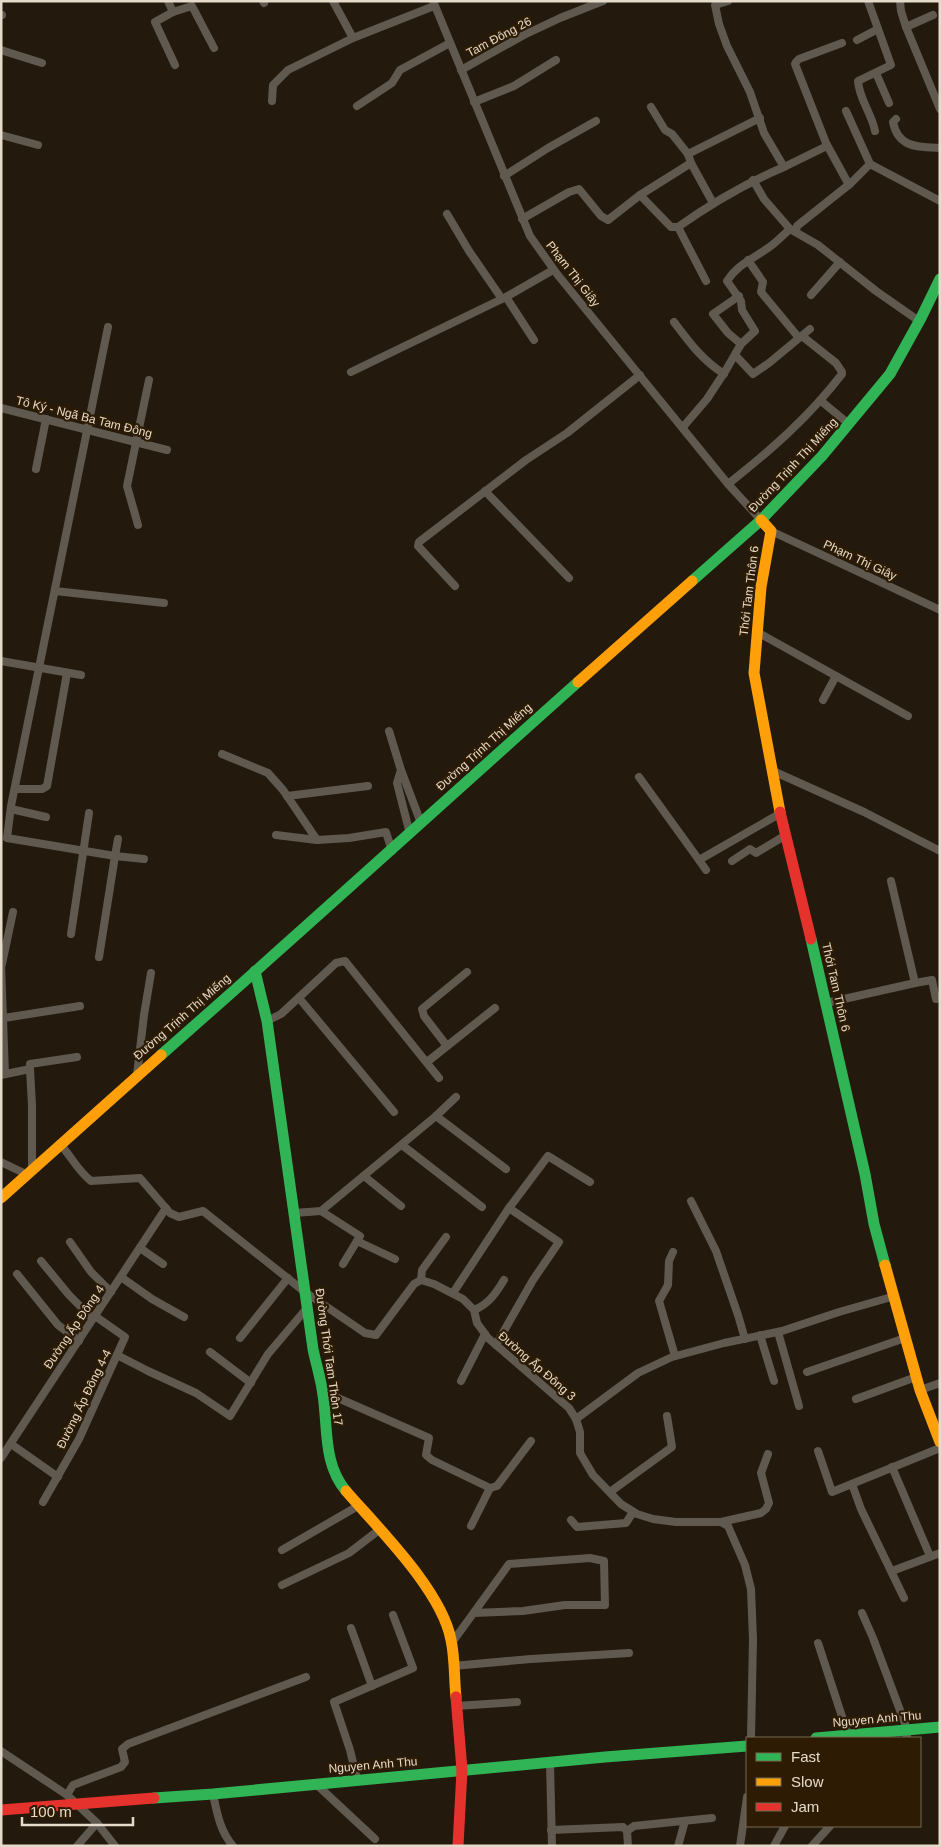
<svg xmlns="http://www.w3.org/2000/svg" width="941" height="1847" font-family="Helvetica,sans-serif">
	<style>
		.lines { fill: none; stroke-linecap: round; stroke-linejoin: round }
		.street { stroke: #60594f; stroke-width: 8 }
		.fast { stroke: #30b455; stroke-width: 11 }
		.slow { stroke: #ff9f0a; stroke-width: 11 }
		.jam { stroke: #e5322d; stroke-width: 11 }
		.labels { text-anchor: middle; dominant-baseline: central; stroke-width: 4.5; stroke-linejoin: round; paint-order: stroke }
		.street-label { font-size: 12px; fill: #e6dacb; stroke: #2d1c03 }
	</style>
	<rect width="100%" height="100%" fill="#231a0d"/>
	<g class="lines">
		<g class="street">
			<path d="M168,1L173,12L192,6L214,48"/>
			<path d="M263,1L264,3"/>
			<path d="M333,1L353,38"/>
			<path d="M433,1L530,236L557,274L728,484L761,520"/>
			<path d="M868,1L891,65L858,81C859,99 872,114 875,131"/>
			<path d="M900,1L901,11L906,27L940,109"/>
			<path d="M173,12L155,22L175,65"/>
			<path d="M1,15H2"/>
			<path d="M906,27L933,15"/>
			<path d="M857,40L878,29"/>
			<path d="M842,43L799,59L796,62L795,64L826,143L849,185"/>
			<path d="M1,50L42,63"/>
			<path d="M461,70L524,35L560,18L603,1"/>
			<path d="M876,73L889,103"/>
			<path d="M272,101L273,85L288,70L353,38L434,6"/>
			<path d="M474,102L514,86L556,60"/>
			<path d="M357,106L392,83L400,70L450,43"/>
			<path d="M651,107L665,130L672,134L688,154"/>
			<path d="M846,111L870,164L940,201"/>
			<path d="M896,119L893,122C898,148 918,147 940,148"/>
			<path d="M1,135L38,145"/>
			<path d="M691,163L713,203"/>
			<path d="M784,167L827,146"/>
			<path d="M504,176L548,148L596,121"/>
			<path d="M753,180L764,199L790,229L818,245L876,291L919,321"/>
			<path d="M640,195L671,227H678C712,203 746,183 784,167L764,133L750,92L727,46L719,24L715,5L728,1"/>
			<path d="M447,214L469,251L502,299"/>
			<path d="M522,219L569,192L579,189L601,216L608,220L640,195L691,163L688,154L760,118"/>
			<path d="M678,227L706,281"/>
			<path d="M796,231L797,226L851,183L870,164"/>
			<path d="M748,260L763,282L761,292L799,338"/>
			<path d="M811,295L840,262"/>
			<path d="M739,296L713,314L728,333L741,344"/>
			<path d="M506,297L534,340"/>
			<path d="M674,322C689,342 702,360 724,374"/>
			<path d="M735,355L753,374L769,363L810,329"/>
			<path d="M351,372L506,297L553,270"/>
			<path d="M821,401L849,424"/>
			<path d="M1,408L167,450"/>
			<path d="M683,427L707,399L726,370L741,344L755,331L742,310L741,301L727,281C737,265 751,260 765,250C774,245 782,236 790,229"/>
			<path d="M36,469L46,419"/>
			<path d="M728,484C770,451 809,417 842,374V372L836,363L802,336"/>
			<path d="M485,491L569,578"/>
			<path d="M138,525L127,486L149,380"/>
			<path d="M771,531L940,610"/>
			<path d="M455,586L418,546L419,542L526,460L567,433L640,375"/>
			<path d="M55,591L164,603"/>
			<path d="M757,632L908,716"/>
			<path d="M1,661L81,675"/>
			<path d="M823,700L836,676"/>
			<path d="M389,731L401,770L397,783L410,834"/>
			<path d="M222,754L268,773L283,790L317,840L349,838L386,832L392,851"/>
			<path d="M401,770L421,823"/>
			<path d="M773,771L864,812L940,851"/>
			<path d="M639,777L699,860"/>
			<path d="M15,789H42L47,786L67,673"/>
			<path d="M287,796L368,786"/>
			<path d="M11,809L46,817"/>
			<path d="M276,835L317,840"/>
			<path d="M118,839L115,856L144,859"/>
			<path d="M732,861L750,849L756,853L786,835"/>
			<path d="M706,870L699,860L781,813"/>
			<path d="M71,934L89,813"/>
			<path d="M99,957L115,856L7,838L11,806L108,327"/>
			<path d="M1,964L5,1074"/>
			<path d="M2,964L13,912"/>
			<path d="M915,983L932,980L936,999"/>
			<path d="M299,998L394,1112"/>
			<path d="M826,1003L915,983L891,881"/>
			<path d="M4,1018L80,1006"/>
			<path d="M267,1021L281,1014L336,963L345,961L439,1078"/>
			<path d="M447,1046L424,1016L422,1009L467,972"/>
			<path d="M427,1062L495,1008"/>
			<path d="M30,1069V1064L77,1057"/>
			<path d="M1,1075L30,1069L32,1105V1169"/>
			<path d="M137,1075L144,1015L151,973"/>
			<path d="M436,1116L506,1169"/>
			<path d="M60,1144C71,1156 78,1171 91,1181L140,1178L170,1213L179,1217L203,1211L305,1292L365,1333L376,1335L414,1284L421,1280L434,1284L463,1299L474,1310L477,1323L488,1338L569,1408L576,1419L580,1432V1453L593,1475L621,1504L637,1514L653,1519L676,1522H721L728,1526L745,1565L751,1589L753,1639L751,1738"/>
			<path d="M402,1145L482,1207"/>
			<path d="M1,1162L26,1174"/>
			<path d="M364,1176L401,1206"/>
			<path d="M691,1201L716,1251L738,1315L745,1339"/>
			<path d="M321,1211L360,1236L343,1264"/>
			<path d="M294,1213L321,1211L436,1116L456,1097"/>
			<path d="M357,1241L395,1259"/>
			<path d="M70,1242L91,1272L111,1292"/>
			<path d="M140,1248L163,1264"/>
			<path d="M673,1252L669,1261L668,1285L659,1301L675,1356"/>
			<path d="M41,1261L69,1295L93,1319"/>
			<path d="M17,1274L58,1325L79,1341"/>
			<path d="M121,1277L152,1299L184,1317"/>
			<path d="M421,1280L422,1270L446,1237"/>
			<path d="M453,1293L509,1208L548,1156L590,1182"/>
			<path d="M474,1310C489,1304 496,1293 504,1280"/>
			<path d="M778,1332L799,1406"/>
			<path d="M760,1335L774,1381"/>
			<path d="M240,1338L288,1278"/>
			<path d="M496,1345L533,1280L559,1242L509,1208"/>
			<path d="M210,1352L251,1383"/>
			<path d="M117,1355L148,1371L196,1393L230,1416L268,1354L307,1308"/>
			<path d="M807,1372L905,1338"/>
			<path d="M461,1381L485,1334"/>
			<path d="M920,1390L940,1383"/>
			<path d="M322,1391L429,1438L426,1455L432,1460L490,1488L471,1526"/>
			<path d="M856,1399L916,1377"/>
			<path d="M576,1419L638,1373L672,1357L724,1343L782,1331L839,1312L895,1296"/>
			<path d="M11,1444L58,1477"/>
			<path d="M818,1451L832,1492L940,1448"/>
			<path d="M1,1458L166,1208"/>
			<path d="M892,1467L930,1556"/>
			<path d="M852,1484L861,1509L904,1598"/>
			<path d="M490,1488L497,1486L531,1441"/>
			<path d="M610,1492L672,1447L667,1416"/>
			<path d="M43,1502L79,1439L125,1337L95,1316"/>
			<path d="M571,1520L577,1527L626,1523L633,1512"/>
			<path d="M721,1522L761,1513L766,1509L769,1503L761,1473L768,1454"/>
			<path d="M282,1550L358,1506"/>
			<path d="M892,1571L940,1553"/>
			<path d="M282,1585L349,1553L379,1530"/>
			<path d="M862,1613L873,1638L907,1729V1738"/>
			<path d="M351,1628L372,1686"/>
			<path d="M818,1643L848,1735"/>
			<path d="M451,1644L509,1564L590,1558L604,1561L605,1605H565L523,1611L474,1613"/>
			<path d="M453,1666L531,1659L629,1653"/>
			<path d="M456,1706L517,1702"/>
			<path d="M1,1751L67,1795L97,1823L115,1846"/>
			<path d="M550,1762L552,1846"/>
			<path d="M357,1779L350,1750L334,1702L413,1668L393,1615"/>
			<path d="M316,1784L375,1839"/>
			<path d="M213,1794C217,1813 220,1831 233,1846"/>
			<path d="M67,1795L73,1785L121,1767L125,1762L122,1749L128,1744L306,1677"/>
			<path d="M551,1830L623,1827L627,1831L628,1846"/>
			<path d="M627,1831L634,1826L712,1818"/>
			<path d="M77,1846L97,1823"/>
			<path d="M678,1846L685,1821"/>
			<path d="M740,1846L747,1797"/>
			<path d="M774,1846L785,1826"/>
			<path d="M812,1846L830,1826"/>
		</g>
		<g class="fast">
			<path d="M692,581L761,520L822,456L890,374L921,318L940,279"/>
			<path d="M811,939L865,1174L874,1224L885,1265"/>
			<path d="M255,971L267,1021L313,1349C316,1364 321,1379 323,1395C328,1428 323,1464 346,1491"/>
			<path d="M161,1055C301,932 439,806 578,682"/>
			<path d="M816,1738L940,1727"/>
			<path d="M154,1798L213,1794L605,1757L747,1746"/>
		</g>
		<g class="slow">
			<path d="M761,520L771,531L761,587L754,673L780,812"/>
			<path d="M578,682L692,581"/>
			<path d="M1,1198L161,1055"/>
			<path d="M885,1265L920,1390L940,1442"/>
			<path d="M346,1491C379,1529 442,1591 451,1640C455,1658 454,1678 456,1697"/>
		</g>
		<g class="jam">
			<path d="M780,812L811,939"/>
			<path d="M456,1697L462,1770L458,1846"/>
			<path d="M1,1810L154,1798"/>
		</g>
	</g>
	<g class="labels">
		<g class="street-label">
			<text transform="translate(499 37) rotate(-28)">Tam Đông 26</text>
			<text transform="translate(573 274) rotate(52)">Phạm Thị Giây</text>
			<text transform="translate(84 417) rotate(14)">Tô Ký - Ngã Ba Tam Đông</text>
			<text transform="translate(793 465) rotate(-47)">Đường Trịnh Thị Miếng</text>
			<text transform="translate(860 560) rotate(25)">Phạm Thị Giây</text>
			<text transform="translate(749 591) rotate(-83)">Thới Tam Thôn 6</text>
			<text transform="translate(484 747) rotate(-42)">Đường Trịnh Thị Miếng</text>
			<text transform="translate(836 987) rotate(77)">Thới Tam Thôn 6</text>
			<text transform="translate(182 1017) rotate(-41)">Đường Trịnh Thị Miếng</text>
			<text transform="translate(74 1327) rotate(-56)">Đường Ấp Đông 4</text>
			<text transform="translate(329 1357) rotate(82)">Đường Thới Tam Thôn 17</text>
			<text transform="translate(537 1366) rotate(41)">Đường Ấp Đông 3</text>
			<text transform="translate(84 1399) rotate(-64)">Đường Ấp Đông 4-4</text>
			<text transform="translate(877 1719) rotate(-5)">Nguyen Anh Thu</text>
			<text transform="translate(373 1765) rotate(-5)">Nguyen Anh Thu</text>
		</g>
	</g>
	<rect width="941" height="1847" fill="none" stroke="#e6dacb" stroke-width="5"/>
	<rect x="746" y="1737" width="175" height="90" fill="#2d1c03" stroke="#776853"/>
	<rect x="756" y="1753" width="25" height="8" fill="#30b455" stroke="#776853"/>
	<text x="791" y="1762" font-size="15" fill="#e6dacb">Fast</text>
	<rect x="756" y="1778" width="25" height="8" fill="#ff9f0a" stroke="#776853"/>
	<text x="791" y="1787" font-size="15" fill="#e6dacb">Slow</text>
	<rect x="756" y="1803" width="25" height="8" fill="#e5322d" stroke="#776853"/>
	<text x="791" y="1812" font-size="15" fill="#e6dacb">Jam</text>
	<path d="M22 1817v8h111v-8" fill="none" stroke="#e6dacb" stroke-width="2.5"/>
	<text x="30" y="1817" font-size="15" fill="#e6dacb" stroke="#2d1c03" stroke-width="4" paint-order="stroke">100 m</text>
</svg>
